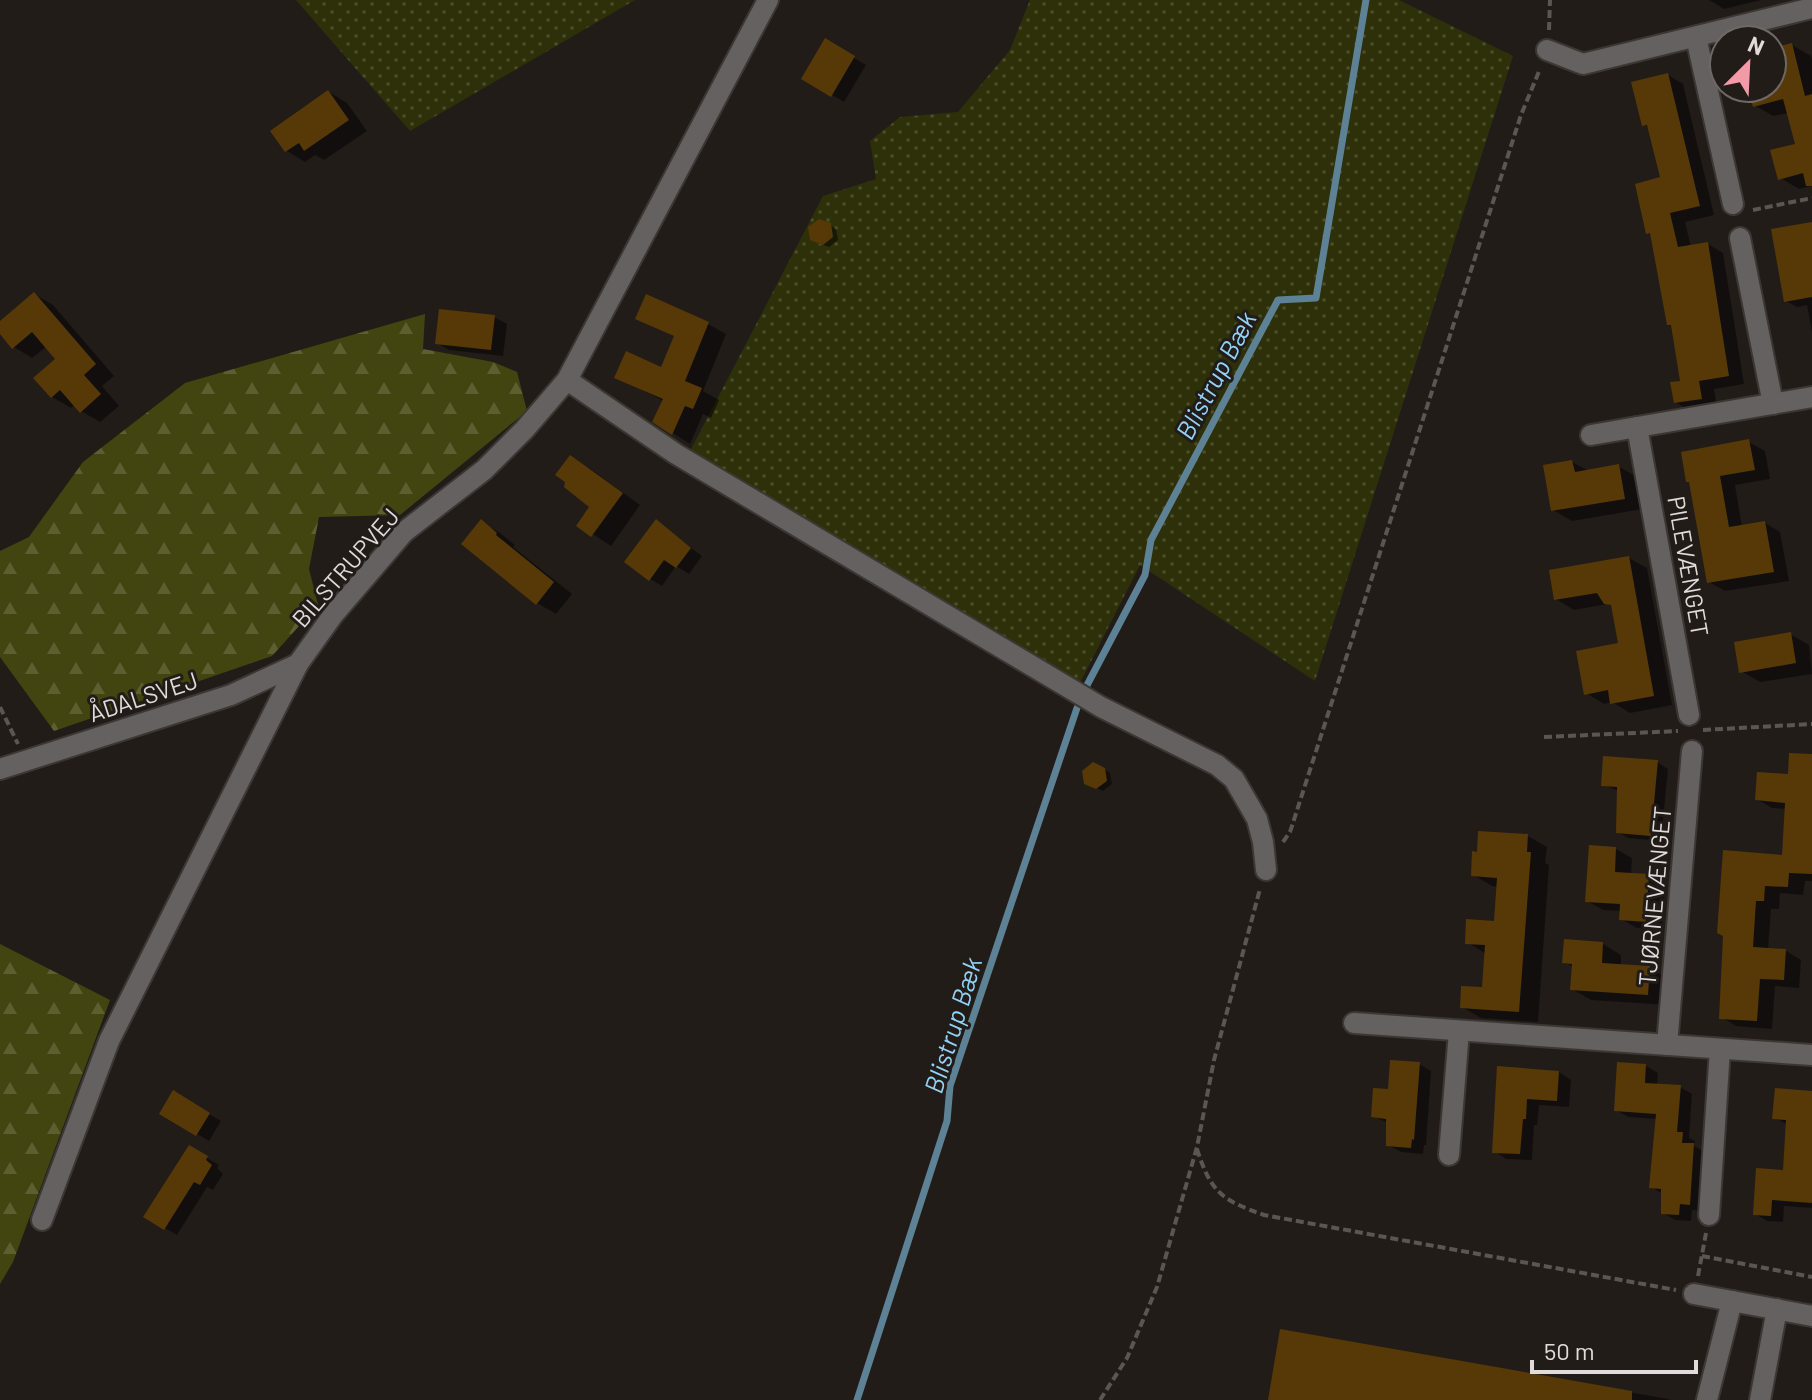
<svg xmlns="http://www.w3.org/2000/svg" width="1812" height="1400" font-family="Barlow,sans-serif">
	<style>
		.grass { fill: url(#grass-dots) }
		.forest { fill: url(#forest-firs) }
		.shadow { fill: #0007 }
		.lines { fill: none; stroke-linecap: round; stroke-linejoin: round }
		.stream { stroke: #5d8195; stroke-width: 7 }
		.building { fill: #573908 }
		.minor-casing { stroke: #3d3734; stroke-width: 24 }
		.path { stroke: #5c5653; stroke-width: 4; stroke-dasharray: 8 4; stroke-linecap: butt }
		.minor { stroke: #656161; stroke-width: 20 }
		.labels { text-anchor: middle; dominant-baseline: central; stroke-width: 6; stroke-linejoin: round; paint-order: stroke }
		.street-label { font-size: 24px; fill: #e1dcda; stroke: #221c19 }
		.water-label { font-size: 26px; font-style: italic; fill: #93d2f7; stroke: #221c19 }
	</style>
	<defs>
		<pattern id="grass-dots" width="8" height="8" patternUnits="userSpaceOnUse" patternTransform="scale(2)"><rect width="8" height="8" fill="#2d3008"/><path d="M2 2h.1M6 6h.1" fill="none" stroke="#4b4d2b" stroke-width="1.8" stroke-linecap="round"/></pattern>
		<pattern id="forest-firs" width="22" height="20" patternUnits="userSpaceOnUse" patternTransform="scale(2)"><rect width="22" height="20" fill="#42450f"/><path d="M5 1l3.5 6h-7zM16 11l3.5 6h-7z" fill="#5d5f31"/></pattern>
	</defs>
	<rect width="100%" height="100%" fill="#221c19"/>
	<g class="grass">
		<path d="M296,0H635L410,131Z"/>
		<path d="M1030,0H1399L1513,56L1315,681L1140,565L1080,683L689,453L823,196L876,179L870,141L900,117L958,112L1010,50Z"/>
	</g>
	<g class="forest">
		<path d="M425,314L423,349L493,362L517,372L527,411L400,515L319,517L309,569L318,605L272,656L54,731L0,657V551L29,537L83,462L185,383Z"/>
		<path d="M0,944L110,1000L13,1262L0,1284Z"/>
	</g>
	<g class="shadow">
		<path d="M1709,0H1761L1724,9Z"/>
		<path d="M825,41L866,65L844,102L803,78Z"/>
		<path d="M1792,45L1811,56L1812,60V186L1799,189L1780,178L1797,145L1789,113L1773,116L1754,105L1750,88H1772V50Z"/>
		<path d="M1668,75L1683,84L1714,215L1685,222L1691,247L1708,244L1723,253L1744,384L1714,389L1717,407L1691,411L1675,402L1682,383L1673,327L1668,324L1653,235L1648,232L1662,178L1648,127L1644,125Z"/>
		<path d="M329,92L347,103L367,131L324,160L315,155L305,162L287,151Z"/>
		<path d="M1812,224V333L1807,305L1797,307L1786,301Z"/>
		<path d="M830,225L836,229L838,240L829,247L818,243Z"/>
		<path d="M34,294L53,305L114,376L102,386L119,406L100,422L81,411L75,404L71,408L52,397L58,359L47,346L32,358L14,347L0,331V324Z"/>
		<path d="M494,317L507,324L503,356L449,350L437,343Z"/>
		<path d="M638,318L708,324L726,334L703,391L719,400L711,418L703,414L690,444L655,422L664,401L617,377L662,369L676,337Z"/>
		<path d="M1749,442L1765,451L1770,479L1735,485L1742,527L1765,523L1780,532L1789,581L1725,591L1709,582L1691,483Z"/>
		<path d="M1572,462L1589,471L1618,466L1637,477L1643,509L1572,521L1553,510Z"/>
		<path d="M589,468L640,505L611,546L579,525L592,506Z"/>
		<path d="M482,522L500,533L515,545L513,547L572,594L556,614L537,603Z"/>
		<path d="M656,522L702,556L689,574L676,566L662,586L650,579Z"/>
		<path d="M1629,558L1647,568L1672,705L1630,713L1612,702L1604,704L1586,693L1620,645L1614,607L1608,604L1574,610L1556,599Z"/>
		<path d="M1790,634L1809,645L1812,674L1760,682L1741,671Z"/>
		<path d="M1812,756V881H1805L1803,895L1780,893L1779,909H1771L1768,950L1786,951L1801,960L1799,988L1775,986L1772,1029L1736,1026L1721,1017L1725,936L1784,857L1787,809L1772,808L1757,799L1789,776Z"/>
		<path d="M1657,762L1668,769L1661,841L1628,838L1618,832L1619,791L1603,785Z"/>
		<path d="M1104,769L1110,773L1112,784L1103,791L1092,786Z"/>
		<path d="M1528,836L1547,847L1545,863L1549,865L1538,1022L1481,1018L1462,1007L1484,989L1486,954L1467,942L1496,923L1498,887L1492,886L1473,875Z"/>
		<path d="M1616,849L1632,858L1631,875L1649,876L1665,886L1662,930L1637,928L1621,919V911L1603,910L1587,901Z"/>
		<path d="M1603,944L1621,955V966L1650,968L1668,979L1667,1005L1591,1000L1572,989L1574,967L1564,962Z"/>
		<path d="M1419,1064L1431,1071L1426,1145H1424L1423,1154L1401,1152L1388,1145V1123L1373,1116L1390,1091Z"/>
		<path d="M1646,1066L1658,1073L1657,1086L1680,1087L1692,1094L1689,1138L1695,1141L1694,1146L1706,1152L1701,1211L1692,1210L1691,1221L1675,1220L1663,1213V1194L1651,1187L1657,1119L1628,1117L1616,1110Z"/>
		<path d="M1499,1068L1559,1072L1571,1080L1569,1107L1539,1105L1537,1125H1534L1532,1160L1506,1159L1494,1151Z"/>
		<path d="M174,1093L221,1121L209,1141L162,1113Z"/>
		<path d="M1812,1093V1208L1784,1206L1783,1222L1767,1221L1755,1214L1785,1172L1788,1125L1775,1118Z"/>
		<path d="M190,1148L219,1165L217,1168L223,1174L213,1190L207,1187L177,1235L146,1217Z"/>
		<path d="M1282,1331L1668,1399L1670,1400H1270Z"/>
	</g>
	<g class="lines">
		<g class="stream">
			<path d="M1085,689L1145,575L1151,540L1278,300L1316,298L1366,0"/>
			<path d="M857,1400L947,1121L950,1086L1077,708"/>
		</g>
	</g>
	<g class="building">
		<path d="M825,38L855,56L831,97L801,79Z"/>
		<path d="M1792,43L1805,96L1812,94V186H1806L1803,173L1778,180L1770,150L1795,144L1783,99L1753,107L1748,88H1772V48Z"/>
		<path d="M1668,73L1700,206L1670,213L1678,247L1708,242L1729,376L1699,381L1702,399L1674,403L1670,382L1680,381L1671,325H1667L1650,233L1646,234L1635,184L1660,177L1647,125L1642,126L1631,82Z"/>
		<path d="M328,90L349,120L304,151L299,143L285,152L270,131Z"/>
		<path d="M819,219L831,223L833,237L823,245L810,240L808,227Z"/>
		<path d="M1812,222V297L1784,302L1771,229Z"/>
		<path d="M34,292L96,364L84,375L101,394L80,413L60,390L51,398L33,378L55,359L32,332L12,349L0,334V321Z"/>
		<path d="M646,294L709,322L685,381L702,388L693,409L685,406L672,435L652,422L663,399L614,378L626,351L661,367L674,336L635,319Z"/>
		<path d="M439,309L495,315L491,350L435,344Z"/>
		<path d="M1749,439L1755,470L1720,476L1729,527L1765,521L1774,572L1707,583L1689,482H1686L1681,452Z"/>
		<path d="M570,455L623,493L591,537L576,526L589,507L564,487L565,482L555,475Z"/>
		<path d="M1572,460L1575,472L1619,464L1625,499L1551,511L1543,465Z"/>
		<path d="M481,519L497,533L496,535L554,582L536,605L461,544Z"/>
		<path d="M656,519L691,548L676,568L664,560L649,581L624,562Z"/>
		<path d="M1629,556L1654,696L1610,704L1608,690L1584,695L1576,651L1618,643L1611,605L1604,604L1597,593L1554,600L1549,570Z"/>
		<path d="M1791,632L1796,663L1739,673L1734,642Z"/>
		<path d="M1789,753L1812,754V874L1789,873L1788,887L1765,886L1764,901H1756L1753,947L1786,949L1784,980L1760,979L1757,1021L1719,1019L1723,936L1717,933L1723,850L1782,855L1785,803L1755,800L1757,772L1788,774Z"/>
		<path d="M1603,756L1658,760L1651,836L1616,833L1617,787L1601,786Z"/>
		<path d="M1093,762L1105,768L1107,781L1096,789L1084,784L1082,771Z"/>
		<path d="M1478,831L1528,834L1527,852H1531L1519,1012L1460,1008L1461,986L1482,987L1485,945L1465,944L1466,919L1494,921L1497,878L1471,876L1472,851L1477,852Z"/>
		<path d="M1589,845L1616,847L1615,872L1649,874L1646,922L1619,920L1620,904L1585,902Z"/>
		<path d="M1564,939L1603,942L1602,963L1650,966L1648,995L1570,990L1572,964L1562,963Z"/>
		<path d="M1390,1060L1420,1062L1414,1140L1412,1139L1411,1148L1386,1146V1119L1371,1117L1373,1088L1388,1089Z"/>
		<path d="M1617,1062L1646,1064L1645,1083L1681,1085L1677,1132H1683L1682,1143H1694L1690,1205L1680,1204L1679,1215L1661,1214V1189L1649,1188L1656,1114L1614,1111Z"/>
		<path d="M1497,1066L1559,1071L1557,1101L1527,1099L1526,1119H1523L1520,1154L1492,1153Z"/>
		<path d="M1775,1088L1812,1091V1203L1772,1200L1771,1216L1753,1215L1756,1168L1783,1170L1786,1120L1772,1119Z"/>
		<path d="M173,1090L210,1113L196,1136L159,1114Z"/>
		<path d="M189,1145L208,1156L206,1160L212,1165L200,1185L194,1182L164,1230L143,1217Z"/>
		<path d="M1280,1329L1632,1391V1400H1268Z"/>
	</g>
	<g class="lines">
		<defs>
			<g id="minor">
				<path d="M1696,37L1733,204"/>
				<path d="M1547,50L1583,64L1812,8"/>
				<path d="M1740,238L1773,404"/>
				<path d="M567,380L676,454L1101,707L1217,765L1234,779L1257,819L1263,842L1266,870"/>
				<path d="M1637,427L1689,715"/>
				<path d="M1591,435L1812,397"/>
				<path d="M0,769L231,695L298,664"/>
				<path d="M1354,1023L1812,1055"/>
				<path d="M1667,1045L1692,751"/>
				<path d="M1449,1155L1459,1031"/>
				<path d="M1709,1215L1720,1049"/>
				<path d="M42,1220L109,1041L298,664L333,615L404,532L484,470L525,429L567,380L768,0"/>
				<path d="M1694,1294L1812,1316"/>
				<path d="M1707,1400L1732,1301"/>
				<path d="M1760,1400L1777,1309"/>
			</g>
		</defs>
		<use href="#minor" class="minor-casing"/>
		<g class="path">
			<path d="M1549,30L1550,0"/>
			<path d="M1753,210L1812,198"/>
			<path d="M0,707L18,744"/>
			<path d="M1703,730L1812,724"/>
			<path d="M1544,737L1678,731"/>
			<path d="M1283,842L1290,832L1521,115L1540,69"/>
			<path d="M1197,1149C1211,1193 1222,1200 1264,1215L1676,1290"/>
			<path d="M1702,1256L1812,1277"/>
			<path d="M1698,1276L1706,1233"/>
			<path d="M1100,1400L1127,1358L1157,1287L1197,1147L1214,1060L1260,889"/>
		</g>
		<use href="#minor" class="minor"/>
	</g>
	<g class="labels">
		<g class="street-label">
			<text transform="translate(1689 566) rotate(80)">PILEVÆNGET</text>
			<text transform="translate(345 567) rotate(-49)">BILSTRUPVEJ</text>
			<text transform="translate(143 696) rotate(-18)">ÅDALSVEJ</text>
			<text transform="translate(1654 896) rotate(-85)">TJØRNEVÆNGET</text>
		</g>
		<g class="water-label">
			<text transform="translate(1215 375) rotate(-62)">Blistrup Bæk</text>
			<text transform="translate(952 1025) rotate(-73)">Blistrup Bæk</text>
		</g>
	</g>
	<g transform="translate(1748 64) rotate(24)"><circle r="38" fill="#221c19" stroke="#6e6966" stroke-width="2"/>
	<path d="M0-6L14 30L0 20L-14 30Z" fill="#f39aa8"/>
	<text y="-12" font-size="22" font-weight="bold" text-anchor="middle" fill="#e1dcda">N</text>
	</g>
	<path d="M1532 1360v12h164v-12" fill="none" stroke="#e1dcda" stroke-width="4"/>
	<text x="1544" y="1360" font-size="24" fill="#e1dcda" stroke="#221c19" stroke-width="6" paint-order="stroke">50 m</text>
</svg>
